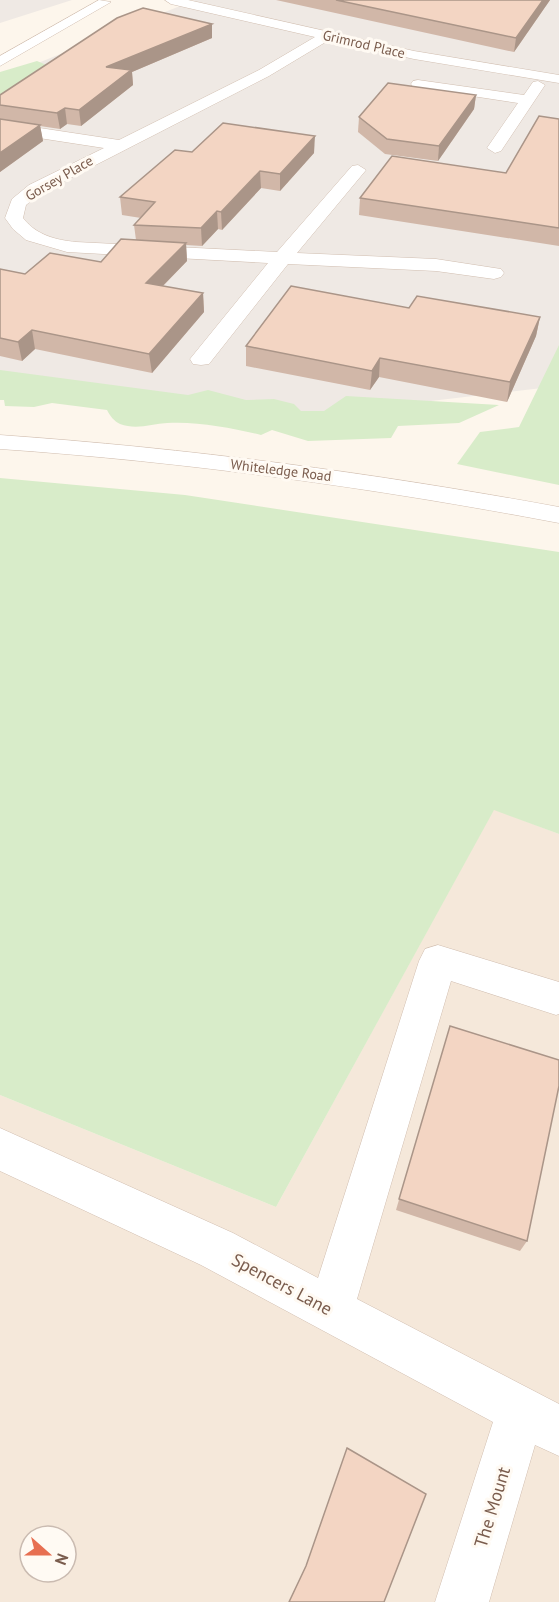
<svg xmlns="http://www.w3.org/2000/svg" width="559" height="1602" font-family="'PT Sans',sans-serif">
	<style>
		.residential { fill: #f5e8da; fill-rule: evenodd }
		.industrial { fill: #efe9e4 }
		.green { fill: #d8ecc9 }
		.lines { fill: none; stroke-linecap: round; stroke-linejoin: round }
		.minor-casing { stroke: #d1beb0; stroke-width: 1 }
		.minor { fill: #fff; fill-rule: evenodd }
		.wall { fill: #d1b7a8 }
		.shaded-wall { fill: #aa9588 }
		.building { fill: #f3d5c3; stroke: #aa9588; stroke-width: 1.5 }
		.labels { text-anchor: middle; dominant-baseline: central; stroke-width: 6; stroke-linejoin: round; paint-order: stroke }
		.far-street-label { font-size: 14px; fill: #7a5c4d; stroke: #fffaf3 }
		.near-street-label { font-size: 18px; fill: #7a5c4d; stroke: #fffaf3 }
	</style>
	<rect width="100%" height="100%" fill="#fdf6ec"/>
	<path class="residential" d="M494,809L559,834V1602H0V1095L276,1207ZM30,1536H66V1572H30Z"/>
	<g class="industrial">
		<path d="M0,0H72L0,23Z"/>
		<path d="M195,0H559V386L276,419L0,396V81L18,71Z"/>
	</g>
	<g class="green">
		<path d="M37,61L51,67L0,102V72Z"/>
		<path d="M559,345V485L457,464L480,432L519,427Z"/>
		<path d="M0,370L188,395L208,390L246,400L274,399L294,404L301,411H324L346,396L499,405L459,423L398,426L391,438L308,441L272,430L261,435C233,428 196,421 167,423C152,424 136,430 120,424C114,421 110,416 107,410L52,403L34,407L5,406L4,400H0Z"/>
		<path d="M0,478L185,495L559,552V834L494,810L276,1207L0,1095Z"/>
	</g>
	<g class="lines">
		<defs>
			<g id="minor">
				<path d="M99,0L111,2L0,66V56Z"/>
				<path d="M165,0H188L414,51L559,75V83L414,59L329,40L269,76L41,193L26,205L23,218C36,235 56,240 76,242L277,252L352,166L358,165L366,170L297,253L436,259L501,269L504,273L501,277L494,279L436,271L288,264L209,364L201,365L193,364L190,359L268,263L67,252L26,240L13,229L5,218L12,199L29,185L104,148L0,132V122L119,140L259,70L315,37L171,4Z"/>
				<path d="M418,80L524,95L533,82L538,81L545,85L501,151L495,153L487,148L518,103L413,87L411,84L413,81Z"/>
				<path d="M0,435C188,448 374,473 559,507V523C374,488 188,462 0,449Z"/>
				<path d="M438,945L559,982V1014L556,1015L451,981L357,1299L559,1404V1456L535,1445L489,1602H435L493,1422L201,1265L0,1171V1128L233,1233L318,1278L419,961L425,949Z"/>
			</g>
		</defs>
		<use href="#minor" class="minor-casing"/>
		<use href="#minor" class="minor"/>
	</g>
	<g class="wall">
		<path d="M276,0H550L514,52Z"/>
		<path d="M212,24V38L132,72L133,85L81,126L67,124L60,129L40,126L43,141L0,172V95Z"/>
		<path d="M476,95L474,109L438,161L385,154L358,132L359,117Z"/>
		<path d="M559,119V246L359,215L360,198L506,173Z"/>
		<path d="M192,152L314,153L280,191L261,188L222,230L218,229L202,246L186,245L187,261L163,286L203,293L204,312L152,373L35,349L22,361L0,356V269L25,274L101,262L136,240L134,225L141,218L122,215L120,197Z"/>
		<path d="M409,308L540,317L536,336L507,402L379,377L370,390L246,366V346Z"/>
		<path d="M450,1026L527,1241L520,1251L396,1210Z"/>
	</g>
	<g class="shaded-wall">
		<path d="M543,0H550L514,52L516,38Z"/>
		<path d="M212,24V38L132,72L133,85L81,126L79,110L106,67Z"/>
		<path d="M476,95L474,109L438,161L439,146Z"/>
		<path d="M65,108L67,124L60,129L57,113Z"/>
		<path d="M40,125L43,141L0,172V153Z"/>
		<path d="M315,136L314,153L280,191V174Z"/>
		<path d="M260,171L261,188L222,230L221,212Z"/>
		<path d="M217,211L218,229L202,246L201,228Z"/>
		<path d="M186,243L187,261L148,301L146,283Z"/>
		<path d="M203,293L204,312L152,373L149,354Z"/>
		<path d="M540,317L536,336L507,402L510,382Z"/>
		<path d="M32,330L35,349L22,361L18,342Z"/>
		<path d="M380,358L379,377L370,390L372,371Z"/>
	</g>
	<g class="building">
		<path d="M336,0H543L516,38Z"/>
		<path d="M143,8L212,24L106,67L131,70L79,110L65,108L57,113L0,105V95L117,18Z"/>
		<path d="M388,83L476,95L439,146L387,139L359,117Z"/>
		<path d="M539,116L559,119V228L360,198L392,156L506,173Z"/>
		<path d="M0,119L40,125L0,153Z"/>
		<path d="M223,123L315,136L280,174L260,171L221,212L217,211L201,228L134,225L155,202L120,197L175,150L192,152Z"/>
		<path d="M121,239L186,243L146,283L203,293L149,354L32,330L18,342L0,338V269L25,274L50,253L101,262Z"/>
		<path d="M291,286L409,308L417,296L540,317L510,382L380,358L372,371L246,346Z"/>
		<path d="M450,1026L559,1060V1086L527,1241L399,1199Z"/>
		<path d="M347,1448L426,1494L384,1602H289L306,1566Z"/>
	</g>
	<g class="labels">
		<g class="far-street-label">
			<text transform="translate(364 44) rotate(13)">Grimrod Place</text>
			<text transform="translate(59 178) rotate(-30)">Gorsey Place</text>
			<text transform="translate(281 470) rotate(7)">Whiteledge Road</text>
		</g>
		<g class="near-street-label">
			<text transform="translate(282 1284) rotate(28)">Spencers Lane</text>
			<text transform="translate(492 1507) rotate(-73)">The Mount</text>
		</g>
	</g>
	<g transform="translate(48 1554) rotate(111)"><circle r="28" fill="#fffaf3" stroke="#cabbb1" stroke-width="1.5"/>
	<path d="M0-4.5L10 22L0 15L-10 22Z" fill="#e76f51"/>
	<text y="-9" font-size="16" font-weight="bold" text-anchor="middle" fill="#7a5c4d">N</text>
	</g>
</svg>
